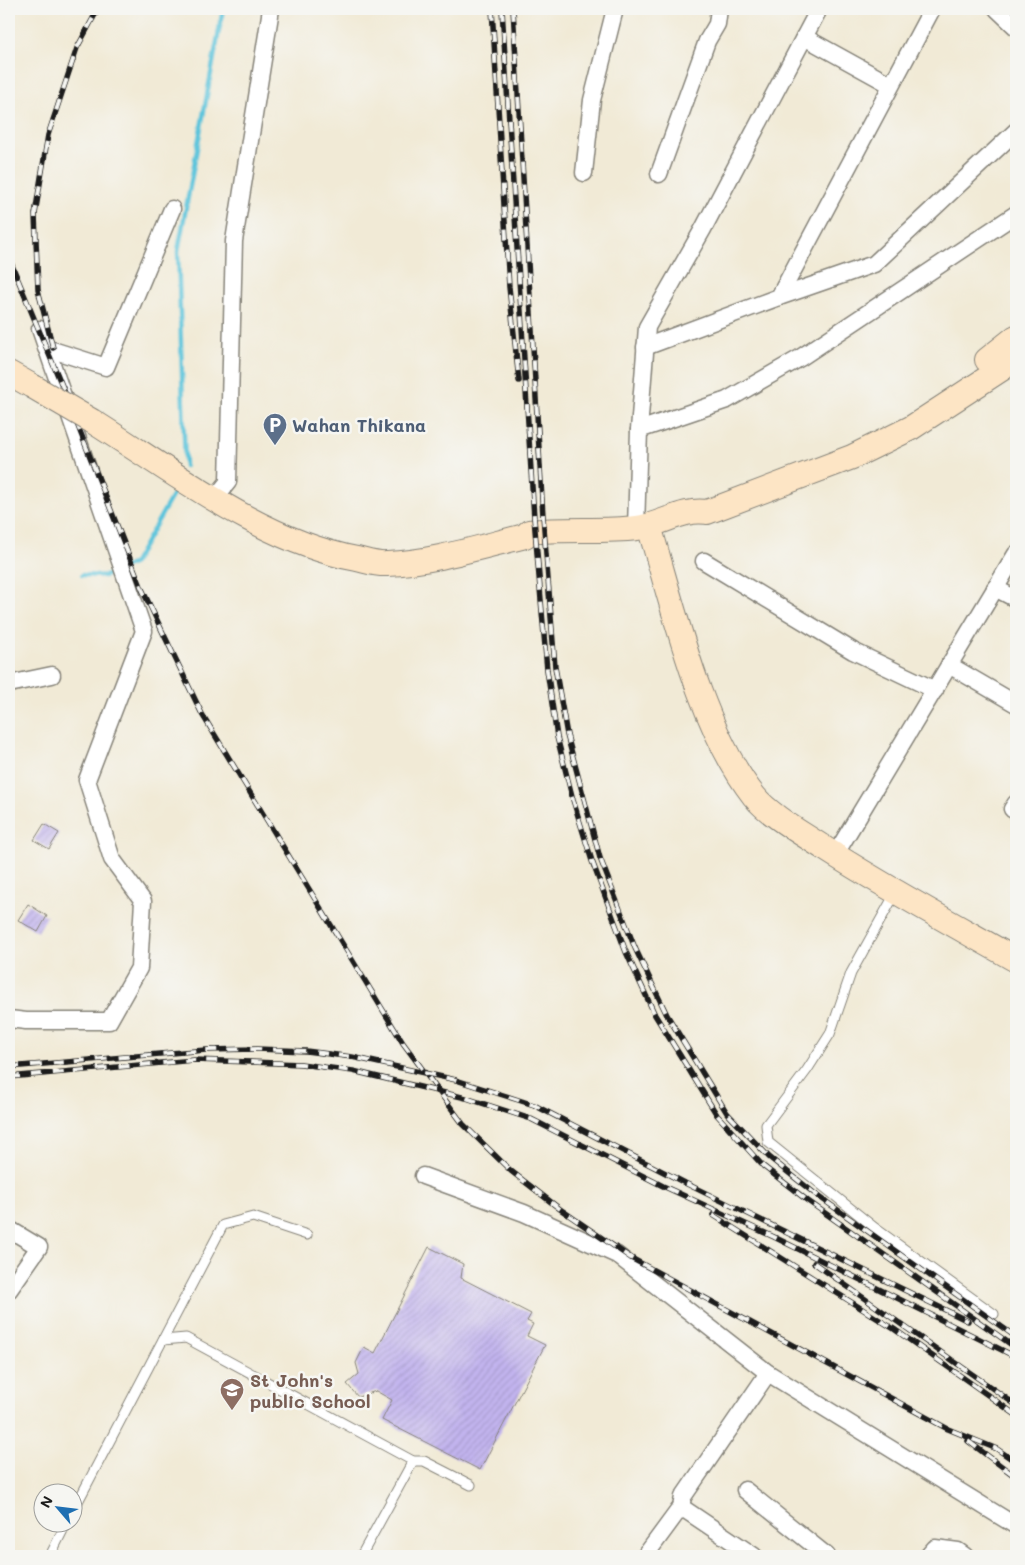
<svg xmlns="http://www.w3.org/2000/svg" width="1025" height="1565" font-family="Mali,sans-serif">
	<style>
		.lines { fill: none; stroke-linecap: round; stroke-linejoin: round }
		.stream { stroke: #5ec5db; stroke-width: 4.5 }
		.building { fill: url(#building-hatch) }
		.service-casing { stroke: #868379; stroke-width: 11 }
		.minor-casing { stroke: #868379; stroke-width: 19 }
		.secondary-casing { stroke: #868379; stroke-width: 26 }
		.service { stroke: #fff; stroke-width: 9 }
		.minor { stroke: #fff; stroke-width: 16 }
		.secondary { stroke: #fde5c5; stroke-width: 24 }
		.rail-casing { stroke: #1c1c1c; stroke-width: 5.5 }
		.rail { stroke: #f6f6f2; stroke-width: 4; stroke-dasharray: 11; stroke-linecap: butt }
		.secondary-bridge-casing { stroke: #868379; stroke-width: 26; stroke-linecap: butt }
		.secondary-bridge { stroke: #fde5c5; stroke-width: 24 }
		.labels { text-anchor: middle; dominant-baseline: central; stroke-width: 5; stroke-linejoin: round; paint-order: stroke }
		.service-label { font-size: 18px; font-weight: bold; fill: #4e5e75; stroke: #f6f6f2; text-anchor: start }
		.education-label { font-size: 18px; font-weight: bold; fill: #785e54; stroke: #f6f6f2; text-anchor: start }
	</style>
	<defs>
		<pattern id="building-hatch" width="6" height="6" patternUnits="userSpaceOnUse" patternTransform="scale(1.25)"><rect width="6" height="6" fill="#c2b4ee"/><path d="M-1 1l2-2M0 6l6-6M5 7l2-2" fill="none" stroke="#a69acc"/></pattern>
	</defs>
	<rect width="100%" height="100%" fill="#f6f6f2"/>
	<filter id="ink" filterUnits="userSpaceOnUse"><feTurbulence type="fractalNoise" baseFrequency=".02" numOctaves="2"/><feDisplacementMap in="SourceGraphic" scale="10" xChannelSelector="R" yChannelSelector="G"/><feConvolveMatrix kernelMatrix="1 2 1 2 8 2 1 2 1" color-interpolation-filters="sRGB"/></filter>
	<filter id="wash" filterUnits="userSpaceOnUse"><feTurbulence type="fractalNoise" baseFrequency=".0096" numOctaves="4" result="noise"/><feDisplacementMap in="SourceGraphic" scale="20" xChannelSelector="R" yChannelSelector="G"/><feGaussianBlur stdDeviation="1.12" result="paint"/><feColorMatrix in="noise" values="0 0 0 0 0 0 0 0 0 0 0 0 0 0 0 0 0 1.4 0 .05"/><feComposite in="paint" operator="in"/></filter>
	<g filter="url(#wash)">
		<rect width="100%" height="100%" fill="#f1ead6"/>
		<g class="lines">
			<g class="stream">
				<path d="M185,466L178,251L223,9"/>
				<path d="M126,567L134,563L175,491"/>
				<path d="M82,575L105,576L119,570"/>
			</g>
		</g>
		<g id="blocks">
			<g class="building">
				<path d="M44,824L59,833L49,849L34,840Z"/>
				<path d="M28,904L47,916L38,932L18,920Z"/>
				<path d="M429,1247L463,1264L461,1278L531,1314L527,1321L533,1324L527,1336L545,1345L480,1470L382,1420L392,1400L376,1391L358,1397L347,1384L359,1374L356,1363L364,1347L375,1353Z"/>
			</g>
		</g>
	</g>
	<g filter="url(#ink)">
		<use href="#blocks" fill-opacity="0" stroke="#868379" stroke-width="1"/>
		<g class="lines">
			<defs>
				<g id="service">
					<path d="M896,892L851,973L830,1034L807,1070L766,1125L768,1142L875,1228L994,1314"/>
					<path d="M163,1340L186,1338L413,1461H424L471,1485"/>
					<path d="M72,1513L223,1225L253,1217L307,1235"/>
					<path d="M50,1556L67,1522"/>
					<path d="M361,1556L413,1461"/>
				</g>
				<g id="minor">
					<path d="M997,9L1016,27"/>
					<path d="M804,37L891,85"/>
					<path d="M584,173L592,100L615,9"/>
					<path d="M659,174L707,41L717,24L719,9"/>
					<path d="M779,297L874,264L1016,131"/>
					<path d="M645,347L779,297L932,9"/>
					<path d="M46,348L106,367L172,209"/>
					<path d="M639,430L727,400L800,358L1016,214"/>
					<path d="M215,498L228,482L234,241L271,9"/>
					<path d="M636,528L639,430L647,327L703,229L819,9"/>
					<path d="M704,561L853,651L935,690"/>
					<path d="M995,588L1016,599"/>
					<path d="M949,665L1016,704"/>
					<path d="M9,684L52,675"/>
					<path d="M1016,803L1012,809L1016,811"/>
					<path d="M835,855L1016,554"/>
					<path d="M9,1019L26,1021H109L139,968L143,901L112,859L87,780L144,631L40,329"/>
					<path d="M423,1176L524,1213L617,1255L768,1373L683,1497L681,1507L645,1556"/>
					<path d="M9,1229L39,1247L9,1290"/>
					<path d="M768,1373L1016,1526"/>
					<path d="M745,1490L827,1556"/>
					<path d="M681,1507L754,1556"/>
					<path d="M928,1556L935,1548L958,1551L965,1556"/>
				</g>
				<g id="secondary">
					<path d="M987,360L1016,337"/>
					<path d="M9,373L32,386"/>
					<path d="M92,421C172,471 263,542 357,559C366,561 378,565 387,564C433,562 480,547 525,536L529,532C565,528 601,532 637,528C661,525 683,508 707,512L852,457L911,428L1003,368L1016,356"/>
					<path d="M649,526C674,609 700,727 754,796C769,815 803,834 824,848C886,888 951,923 1016,960"/>
				</g>
			</defs>
			<use href="#service" class="service-casing"/>
			<use href="#minor" class="minor-casing"/>
			<use href="#secondary" class="secondary-casing"/>
			<use href="#service" class="service"/>
			<use href="#minor" class="minor"/>
			<use href="#secondary" class="secondary"/>
			<defs>
				<g id="rail">
					<path d="M492,9L509,287L519,381"/>
					<path d="M502,9L534,518L547,670L557,737L573,800L592,861L626,952L655,1015L717,1115L763,1166L808,1201L1016,1348"/>
					<path d="M513,9L543,516L555,667L567,735L600,858L635,948L667,1015L727,1113L769,1157L814,1193L1016,1337"/>
					<path d="M9,258L63,388L142,589L202,714L403,1043L463,1124L511,1171L560,1209L631,1258L948,1429L997,1449L1016,1462"/>
					<path d="M53,348L38,290L35,214L48,135L77,48L98,9"/>
					<path d="M9,1067L206,1050L257,1049L306,1051L352,1057L456,1080L534,1105L685,1183L968,1321"/>
					<path d="M9,1077L194,1060L251,1062L301,1064L353,1071L466,1098L531,1119L663,1186L774,1237L1016,1357"/>
					<path d="M713,1215L894,1329L1016,1415"/>
					<path d="M814,1263L1016,1405"/>
					<path d="M968,1441L1016,1477"/>
				</g>
			</defs>
			<use href="#rail" class="rail-casing"/>
			<use href="#rail" class="rail"/>
			<defs>
				<path id="secondary-bridge" d="M32,386L92,421"/>
			</defs>
			<use href="#secondary-bridge" class="secondary-bridge-casing"/>
			<use href="#secondary-bridge" class="secondary-bridge"/>
		</g>
	</g>
	<defs>
		<symbol id="parking-pin" viewBox="-11 -11 22 30"><path d="M0 17L-7.5 6A9.5 9.5 0 1 1 7.5 6Z" fill="#5c6f8a" stroke="#f6f6f2"/><path d="M-3.5-5.5H1a3.5 3.5 0 0 1 0 7H-1V5.5H-3.5ZM-1-3.4V-.6H.8a1.4 1.4 0 0 0 0-2.8Z" fill="#fff"/></symbol>
		<symbol id="school-pin" viewBox="-11 -11 22 30"><path d="M0 17L-7.5 6A9.5 9.5 0 1 1 7.5 6Z" fill="#8d6e63" stroke="#f6f6f2"/><path d="M0-5L7-2L0 1L-7-2ZM-4 1L0 2.5L4 1V4Q0 6-4 4Z" fill="#fff"/></symbol>
	</defs>
	<g fill-rule="evenodd">
		<use href="#parking-pin" x="261" y="411" width="28" height="38"/>
		<use href="#school-pin" x="218" y="1376" width="28" height="38"/>
	</g>
	<g class="labels">
		<g class="service-label">
			<text x="292" y="425">Wahan Thikana</text>
		</g>
		<g class="education-label">
			<text x="250" y="1380">St John's<tspan x="250" dy="21">public School</tspan></text>
		</g>
	</g>
	<rect width="1025" height="1565" fill="none" stroke="#f6f6f2" stroke-width="30"/>
	<g transform="translate(58 1508) rotate(298)"><circle r="24" fill="#f6f6f2" stroke="#9f9f9c"/>
	<path d="M0-4L9 19L0 12L-9 19Z" fill="#1f6fb2"/>
	<text y="-8" font-size="14" font-weight="bold" text-anchor="middle" fill="#1c1c1c">N</text>
	</g>
</svg>
